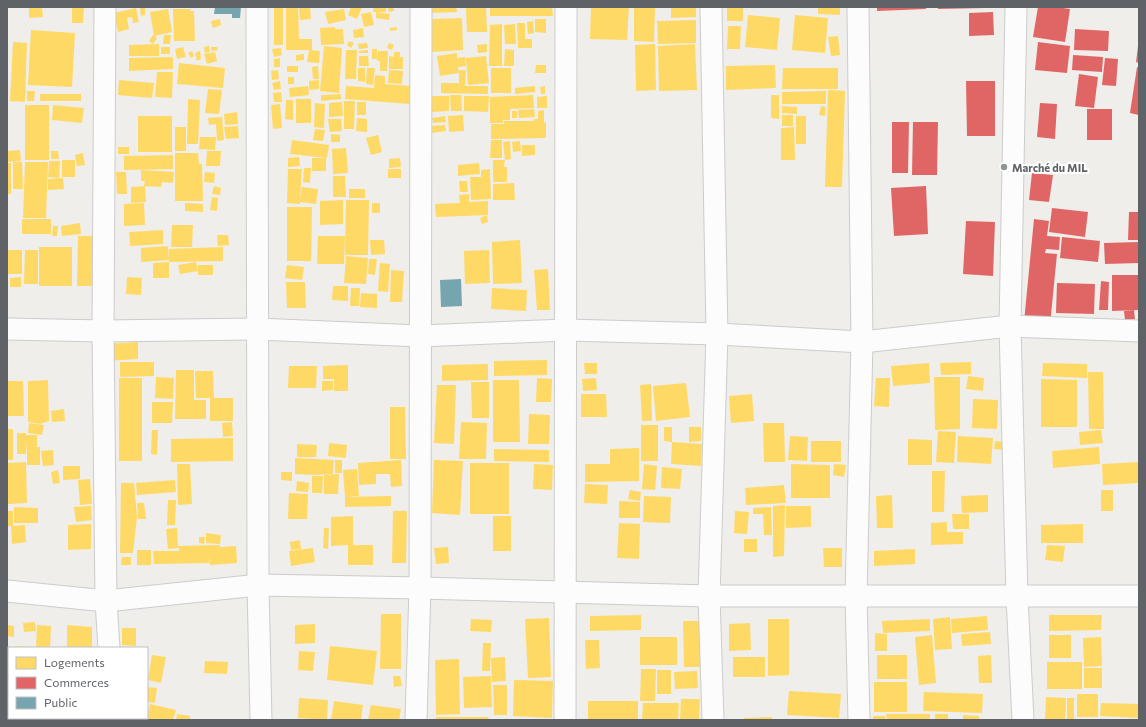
<svg xmlns="http://www.w3.org/2000/svg" width="1146" height="727" font-family="Commissioner,sans-serif">
	<style>
		.homes { fill: #ffd966 }
		.shops { fill: #e06666 }
		.public { fill: #76a5af }
		.lines { fill: none; stroke-linecap: round; stroke-linejoin: round }
		.street-casing { stroke: #cbcccc; stroke-width: 23 }
		.street { stroke: #fdfcfc; stroke-width: 21 }
		.poi-dot { fill: #919496; stroke: #fff; stroke-width: 1.5 }
		.labels { text-anchor: middle; dominant-baseline: central; stroke-width: 4; stroke-linejoin: round; paint-order: stroke }
		.poi-label { font-size: 11px; font-weight: bold; fill: #5f6368; stroke: #fff; text-anchor: start }
	</style>
	<rect width="100%" height="100%" fill="#efeeea"/>
	<g class="homes">
		<path d="M29,7H42L43,17L29,18Z"/>
		<path d="M72,7H84L83,23H72Z"/>
		<path d="M140,7H145V15L141,16Z"/>
		<rect x="274" y="7" width="9" height="38"/>
		<path d="M286,7H298L299,39H312V50H286Z"/>
		<path d="M299,7H310L311,19L300,20Z"/>
		<path d="M351,7H362L357,19L348,15Z"/>
		<path d="M374,7H386V12H373Z"/>
		<path d="M394,7V11L389,12L388,8Z"/>
		<path d="M432,7H456L457,12L432,13Z"/>
		<path d="M466,7H486L487,32H467Z"/>
		<path d="M490,7H552L553,16H490Z"/>
		<path d="M591,7H629L627,40L590,39Z"/>
		<path d="M634,7H655L654,42L634,41Z"/>
		<path d="M671,7H696V17L671,18Z"/>
		<rect x="727" y="7" width="16" height="14"/>
		<path d="M818,7H840V15L818,14Z"/>
		<path d="M136,8L139,22L133,23L132,17L127,18L129,29L118,32L114,13Z"/>
		<path d="M168,9L172,32L154,36L150,12Z"/>
		<path d="M173,9H190V11H194L195,41H174Z"/>
		<path d="M344,9L346,20L328,24L325,12Z"/>
		<path d="M371,12L374,25L364,27L361,14Z"/>
		<path d="M376,12L390,14L389,20L376,18Z"/>
		<path d="M748,15L780,18L777,50L745,47Z"/>
		<path d="M795,15L828,18L825,53L792,50Z"/>
		<path d="M462,18L463,50L432,52L430,19Z"/>
		<path d="M220,19L221,25L213,28L211,21Z"/>
		<path d="M535,19H546V33L535,32Z"/>
		<path d="M696,20V43L658,44L657,21Z"/>
		<path d="M533,21L534,33L528,34L527,22Z"/>
		<path d="M517,23H525V39H532V48H518Z"/>
		<path d="M502,24V66H489L490,25Z"/>
		<path d="M515,24L516,44H505L504,25Z"/>
		<path d="M728,26H741L740,49H727Z"/>
		<path d="M335,27V29H343L344,44L321,45L320,28Z"/>
		<path d="M397,27V30L390,31V28Z"/>
		<path d="M363,28L364,37L354,38L353,30Z"/>
		<path d="M31,30L75,33L72,87L28,85Z"/>
		<path d="M153,35L157,38L153,44L149,41Z"/>
		<path d="M164,35H171L170,44H163Z"/>
		<path d="M838,36L840,55L831,56L828,37Z"/>
		<path d="M349,41L354,43L351,48L347,45Z"/>
		<path d="M13,42L27,43L25,102L10,101Z"/>
		<path d="M367,43L368,48L359,49L358,44Z"/>
		<path d="M389,43L394,45L392,50L387,48Z"/>
		<path d="M159,44V56H129V45Z"/>
		<path d="M487,44V52L478,53L477,45Z"/>
		<path d="M655,44L656,90L636,91L635,45Z"/>
		<path d="M695,44L697,90L659,91L658,46Z"/>
		<path d="M209,46L210,52L205,53L204,47Z"/>
		<path d="M324,46L342,48L339,93L320,91Z"/>
		<rect x="161" y="47" width="9" height="7"/>
		<path d="M183,47L186,57L177,59L175,49Z"/>
		<path d="M211,47H217L218,50L211,51Z"/>
		<path d="M281,48L282,55L274,57L272,49Z"/>
		<rect x="372" y="49" width="5" height="10"/>
		<path d="M505,49L514,50V66H504Z"/>
		<path d="M309,50L320,51L319,63L307,62Z"/>
		<path d="M346,50H357L356,79H345Z"/>
		<path d="M368,50V53H359V51Z"/>
		<path d="M192,51L194,56L191,58L188,53Z"/>
		<path d="M200,51L201,59L197,61L195,53Z"/>
		<path d="M378,51H388L387,71H380V61H377Z"/>
		<path d="M215,52L217,61L207,64L204,54Z"/>
		<path d="M394,52H400V57H403V69H389V56L394,57Z"/>
		<path d="M457,53V58L465,57L466,66L458,67L459,73L440,76L437,56Z"/>
		<path d="M304,54V60L296,61V55Z"/>
		<path d="M359,56H368L369,66H359Z"/>
		<path d="M486,56L489,83L468,85L466,58Z"/>
		<path d="M173,57V69L129,71V58Z"/>
		<path d="M280,58V67H274V59Z"/>
		<path d="M179,63L225,68L223,88L177,84Z"/>
		<path d="M536,65H546V73H535Z"/>
		<path d="M775,65L776,88L726,90V66Z"/>
		<rect x="287" y="66" width="11" height="6"/>
		<path d="M318,66L319,79H313L312,67Z"/>
		<path d="M358,68H365V82L358,81Z"/>
		<path d="M367,68H375L373,85L366,84Z"/>
		<rect x="491" y="68" width="20" height="25"/>
		<path d="M783,68H838V89H782Z"/>
		<path d="M278,70L279,79L272,80L271,71Z"/>
		<path d="M389,70L403,71L402,84L388,83Z"/>
		<path d="M459,70H466L465,86H488V94L441,93V83H459Z"/>
		<path d="M157,72H173L172,98L155,97Z"/>
		<path d="M375,75L385,76V84L412,86L410,104L345,99L346,86L374,88Z"/>
		<rect x="288" y="77" width="6" height="7"/>
		<path d="M119,80L154,83L152,98L118,95Z"/>
		<path d="M319,80V89L309,90V81Z"/>
		<path d="M280,81L281,89L274,90L272,83Z"/>
		<path d="M308,86L309,95L290,97L289,88Z"/>
		<path d="M535,86V92L515,94V88Z"/>
		<path d="M545,86V94H541L540,87Z"/>
		<path d="M208,89L222,90L219,114L205,113Z"/>
		<path d="M828,90L845,91L842,187H825Z"/>
		<path d="M27,91H35L34,101H27Z"/>
		<path d="M826,91V104H782V92Z"/>
		<path d="M281,92L282,102H274L273,93Z"/>
		<rect x="40" y="94" width="41" height="7"/>
		<path d="M341,94V99L321,101V95Z"/>
		<path d="M450,95H461L462,111H451Z"/>
		<path d="M533,95L534,108L510,109V120H503V123H490V97Z"/>
		<path d="M771,95H779V119L771,118Z"/>
		<path d="M432,96H449V111L432,112Z"/>
		<path d="M464,96H489L488,112L464,111Z"/>
		<path d="M547,96V108H537V97Z"/>
		<path d="M188,99L200,100L198,144H187Z"/>
		<rect x="296" y="99" width="15" height="24"/>
		<path d="M286,100H293V120L285,119Z"/>
		<path d="M344,101H355L354,129H344Z"/>
		<path d="M342,102L343,116L329,117V103Z"/>
		<rect x="357" y="102" width="9" height="13"/>
		<path d="M315,103L325,104L324,128L314,127Z"/>
		<path d="M280,104L282,128L273,129L271,105Z"/>
		<rect x="25" y="105" width="24" height="55"/>
		<path d="M53,105L84,108L82,123L52,120Z"/>
		<path d="M782,106L797,107V114L782,113Z"/>
		<path d="M821,106L826,107L825,116L819,115Z"/>
		<path d="M534,109L535,117L519,118L518,110Z"/>
		<path d="M544,110V123L546,122V138L491,139V124H504V121H534V119H538V111Z"/>
		<rect x="512" y="111" width="5" height="7"/>
		<path d="M237,112L238,124L225,125L224,114Z"/>
		<path d="M463,115L464,131L449,132L448,116Z"/>
		<rect x="782" y="115" width="11" height="11"/>
		<rect x="138" y="116" width="34" height="36"/>
		<path d="M445,116L446,122L433,123L432,118Z"/>
		<rect x="796" y="116" width="10" height="28"/>
		<path d="M222,117L224,140L217,141L216,124L209,125L208,118Z"/>
		<path d="M357,118L367,119V132L356,131Z"/>
		<path d="M328,119H341L342,131L330,132Z"/>
		<path d="M445,125L446,131L432,133L431,126Z"/>
		<path d="M238,126L239,138L226,139L224,127Z"/>
		<rect x="175" y="127" width="11" height="24"/>
		<path d="M794,127L795,160H781V128Z"/>
		<path d="M315,129L325,130L323,141L313,140Z"/>
		<path d="M331,134L340,135V142H331Z"/>
		<path d="M378,135L382,152L371,155L366,138Z"/>
		<path d="M200,137H216L215,150L199,149Z"/>
		<path d="M292,140L329,145L327,158L290,154Z"/>
		<path d="M491,140H502V158H490Z"/>
		<path d="M510,141L511,159L505,160L503,142Z"/>
		<path d="M520,141L521,151L513,152L512,142Z"/>
		<path d="M522,145H535V155L522,156Z"/>
		<rect x="118" y="147" width="11" height="7"/>
		<path d="M346,148L348,173L333,174L332,149Z"/>
		<path d="M20,150L21,161L7,162V151Z"/>
		<path d="M51,151H58L59,159H51Z"/>
		<path d="M207,151H221L220,166H206Z"/>
		<path d="M83,153L85,165L77,166L75,155Z"/>
		<path d="M175,153H198L199,164H202L203,201H175Z"/>
		<path d="M173,155V169L124,170V156Z"/>
		<path d="M299,157L300,166L288,167V158Z"/>
		<rect x="312" y="158" width="14" height="13"/>
		<path d="M400,158L401,167L389,168V159Z"/>
		<rect x="62" y="160" width="13" height="17"/>
		<path d="M493,160H505L504,167H507V182H493Z"/>
		<path d="M49,161H60L59,178L48,177Z"/>
		<path d="M13,162H22L23,189H13Z"/>
		<path d="M25,162H48L46,218H23Z"/>
		<rect x="7" y="163" width="4" height="31"/>
		<path d="M479,163L480,174L458,176V165Z"/>
		<path d="M304,168H311L310,183L303,182Z"/>
		<path d="M288,169H302L300,199L302,187L318,189L316,204L300,202V204L287,203Z"/>
		<rect x="388" y="169" width="13" height="9"/>
		<path d="M490,169L491,199L471,200L470,177H481V170Z"/>
		<path d="M141,170L174,172L173,183L162,182L161,187L144,186L145,181H141Z"/>
		<path d="M116,172H126L127,194H117Z"/>
		<path d="M205,172L215,173L214,183L204,182Z"/>
		<path d="M333,176H345L346,197H333Z"/>
		<path d="M63,178L64,189L48,190V179Z"/>
		<path d="M459,181H467L468,192H460Z"/>
		<path d="M514,183L515,200H493V184Z"/>
		<path d="M145,186L146,202L131,203V187Z"/>
		<path d="M214,186L221,188L220,195L212,194Z"/>
		<rect x="349" y="189" width="16" height="9"/>
		<path d="M469,194V202L488,201V215L436,217L435,204L460,203L459,195Z"/>
		<path d="M212,197L218,198L217,211L210,210Z"/>
		<path d="M343,200V224L320,225V201Z"/>
		<path d="M346,200H369L368,255H345Z"/>
		<path d="M144,203L145,225L124,226V204Z"/>
		<path d="M185,203L203,204V212L185,211Z"/>
		<rect x="372" y="203" width="8" height="10"/>
		<path d="M287,207H312L311,261H287Z"/>
		<path d="M487,215L488,222L482,224L480,218Z"/>
		<rect x="22" y="219" width="29" height="15"/>
		<path d="M80,223L81,234L62,236L61,226Z"/>
		<path d="M172,225H193L192,247H171Z"/>
		<path d="M53,226H58L57,236H52Z"/>
		<path d="M163,230V244L130,246L129,232Z"/>
		<path d="M217,235H228L229,245L218,246Z"/>
		<path d="M78,236H101V286H77Z"/>
		<path d="M318,236H345L344,264H317Z"/>
		<path d="M370,240H384L385,254L371,255Z"/>
		<path d="M520,240L522,283L493,284L492,242Z"/>
		<path d="M168,246L169,260L141,262V248Z"/>
		<rect x="39" y="247" width="33" height="39"/>
		<path d="M223,247V261L169,262V278H153V263L169,262V249Z"/>
		<rect x="7" y="250" width="15" height="24"/>
		<path d="M25,250H38V284H24Z"/>
		<path d="M489,250L490,283L465,284L464,251Z"/>
		<path d="M346,256L368,258L366,284L344,283Z"/>
		<path d="M369,259H377L375,275L368,274Z"/>
		<path d="M196,262L198,271L180,274L178,265Z"/>
		<path d="M380,263L390,264L388,292L378,291Z"/>
		<rect x="198" y="265" width="15" height="10"/>
		<path d="M287,265L304,267L302,280L285,278Z"/>
		<path d="M548,269L550,310H537L534,270Z"/>
		<path d="M391,270L404,271L402,302H390Z"/>
		<path d="M21,277V287H10V278Z"/>
		<path d="M127,277L142,278L141,295L126,294Z"/>
		<path d="M286,282H305L306,308H287Z"/>
		<path d="M333,286H348V301L332,300Z"/>
		<path d="M351,288H360L359,306H350Z"/>
		<path d="M492,288L527,290L526,311L491,309Z"/>
		<path d="M361,293L377,294V308L360,307Z"/>
		<path d="M138,342V359L106,361L105,344Z"/>
		<path d="M547,360V375L494,376V361Z"/>
		<path d="M120,362H154V376L120,377Z"/>
		<path d="M971,362V374L941,375L940,363Z"/>
		<path d="M584,363H597V374H585Z"/>
		<path d="M929,363L930,383L893,386L891,366Z"/>
		<path d="M1043,363L1087,364V378L1042,376Z"/>
		<path d="M488,364V380L442,381V365Z"/>
		<path d="M348,365V391H334V379H323V366Z"/>
		<path d="M289,366H317L316,388H288Z"/>
		<path d="M176,370H194V400H206V419H175Z"/>
		<path d="M195,371H213L214,398H233V421H210V398H196Z"/>
		<path d="M1088,372H1103L1104,429H1089Z"/>
		<path d="M968,376L984,378L983,391L966,389Z"/>
		<path d="M156,377L174,378L173,399L155,398Z"/>
		<path d="M934,377H960V429L935,430Z"/>
		<rect x="119" y="378" width="23" height="83"/>
		<path d="M537,378L552,379L551,402H536Z"/>
		<path d="M596,378L597,390L583,391L582,379Z"/>
		<path d="M876,378H890L889,407L874,406Z"/>
		<path d="M1041,379L1077,380V427H1041Z"/>
		<path d="M48,380L49,421L40,424L28,422V381Z"/>
		<path d="M493,380H519L520,442H493Z"/>
		<path d="M7,381H23L24,416H7Z"/>
		<path d="M322,381H333V390L322,391Z"/>
		<path d="M471,382H489V418H472Z"/>
		<path d="M686,383L690,417L656,421L653,386Z"/>
		<path d="M651,384L652,421H642L640,385Z"/>
		<path d="M437,385H456L454,444L434,443Z"/>
		<path d="M581,394H606L607,417H581Z"/>
		<path d="M752,394L754,421L731,423L729,396Z"/>
		<path d="M973,399L998,400L997,429L972,428Z"/>
		<path d="M152,402H173L172,423H152Z"/>
		<path d="M390,407H405L406,459H390Z"/>
		<path d="M64,409L65,421L52,422L51,411Z"/>
		<path d="M529,414L550,415L549,444H528Z"/>
		<path d="M232,422L233,436L223,437L222,423Z"/>
		<path d="M461,422L487,423L486,459H459Z"/>
		<path d="M29,423L44,425L42,435L28,433Z"/>
		<path d="M763,423H784L785,462H764Z"/>
		<rect x="641" y="425" width="17" height="36"/>
		<path d="M664,427H672V442L664,441Z"/>
		<path d="M689,427H701V441L689,442Z"/>
		<rect x="7" y="429" width="6" height="31"/>
		<path d="M152,430H158L157,455L151,454Z"/>
		<path d="M1101,430L1103,443L1080,445L1079,432Z"/>
		<path d="M938,431L956,432L954,463L936,462Z"/>
		<path d="M17,433H26V435H37V447H40V465H27V442L26,454H17Z"/>
		<path d="M790,436L808,437L807,461L788,460Z"/>
		<path d="M958,436L993,438L991,464L957,462Z"/>
		<path d="M233,438V461L171,462V439Z"/>
		<path d="M908,439L932,440V465H908Z"/>
		<rect x="811" y="441" width="30" height="21"/>
		<path d="M995,441L1005,442L1004,450L994,449Z"/>
		<path d="M672,442L702,444L701,466L671,464Z"/>
		<path d="M329,443L347,445L346,458L328,456Z"/>
		<path d="M297,444L317,445L316,457H297Z"/>
		<path d="M1099,447L1100,464L1053,468L1052,451Z"/>
		<path d="M639,448V481L585,482V464H610V449Z"/>
		<path d="M494,449L549,450V462L494,461Z"/>
		<path d="M53,450L54,465L43,466L41,451Z"/>
		<path d="M295,458L334,460L333,474L315,475L295,474Z"/>
		<rect x="335" y="460" width="7" height="13"/>
		<path d="M401,460L402,486L391,487L390,474H376V484L359,485L358,463Z"/>
		<path d="M434,460L463,461L460,515L432,513Z"/>
		<path d="M26,462L27,503L8,504L7,463Z"/>
		<path d="M1139,462V483L1103,485L1102,464Z"/>
		<rect x="470" y="463" width="39" height="51"/>
		<path d="M177,464H190L192,504L178,505Z"/>
		<path d="M534,464L553,465L552,490L533,489Z"/>
		<path d="M644,464L657,466L655,490L642,489Z"/>
		<path d="M791,464L830,465V498H791Z"/>
		<path d="M834,464L846,465L844,477L833,475Z"/>
		<path d="M63,466H80V479L63,480Z"/>
		<path d="M662,467L682,469L680,489L661,488Z"/>
		<path d="M357,469L359,496L345,497L343,470Z"/>
		<path d="M58,470L60,483L53,484L51,472Z"/>
		<path d="M932,471H945L944,512H932Z"/>
		<path d="M281,472H292V481L281,480Z"/>
		<path d="M339,474L338,494H324V475Z"/>
		<path d="M312,476H323L322,493H312Z"/>
		<path d="M90,479L92,504L80,505L78,480Z"/>
		<path d="M175,480L176,492L137,495L136,483Z"/>
		<path d="M297,481L309,483L308,492L296,491Z"/>
		<path d="M121,483H134L137,517L133,553H120Z"/>
		<path d="M585,484L608,485L607,504L584,503Z"/>
		<path d="M784,485L786,503L746,505L745,488Z"/>
		<path d="M630,490L641,492L640,501L628,499Z"/>
		<rect x="1101" y="490" width="12" height="21"/>
		<path d="M289,493L308,494L307,519H288Z"/>
		<path d="M892,495L893,528H877L876,496Z"/>
		<path d="M988,495V512L962,513L961,496Z"/>
		<path d="M391,496V506L345,507V497Z"/>
		<path d="M644,496L671,497L670,523L643,522Z"/>
		<path d="M168,500H176L175,525H167Z"/>
		<path d="M619,501L640,502V518H619Z"/>
		<path d="M137,503H144L146,519H138Z"/>
		<path d="M785,505L784,556L773,557V506Z"/>
		<path d="M91,506L92,520L76,522L74,507Z"/>
		<path d="M786,506H811V527L786,528Z"/>
		<path d="M14,507L38,508V523H14Z"/>
		<path d="M771,507L772,535H764L763,514H753V508Z"/>
		<path d="M7,511H13V526L25,525L26,542L12,544L11,526H7Z"/>
		<path d="M393,511H407L406,563H392Z"/>
		<path d="M735,511L749,512L747,534L734,533Z"/>
		<path d="M952,514H969V529H953Z"/>
		<path d="M353,516V545H373V565H348V545L331,546V517Z"/>
		<rect x="493" y="516" width="18" height="35"/>
		<path d="M947,522V532H963V544L931,545V523Z"/>
		<path d="M619,523L640,524L639,559L617,558Z"/>
		<path d="M91,524V549L68,550V525Z"/>
		<path d="M1083,524V543H1041V525Z"/>
		<path d="M177,528L178,546L220,545V547L236,546L237,563L210,565L209,556V563L154,564L153,551H179V548L168,549L166,529Z"/>
		<path d="M324,528H329L328,549L323,548Z"/>
		<path d="M206,533L221,535L220,544L206,543Z"/>
		<path d="M199,537H205L204,544L199,543Z"/>
		<rect x="744" y="539" width="13" height="13"/>
		<path d="M300,540L301,549L291,550L290,542Z"/>
		<path d="M1047,545L1065,546L1063,562L1045,560Z"/>
		<path d="M448,547L449,563L436,564L434,548Z"/>
		<path d="M313,548L315,562L291,566L289,551Z"/>
		<path d="M823,548H842V567H824Z"/>
		<path d="M915,549V564L874,566V551Z"/>
		<rect x="137" y="550" width="14" height="15"/>
		<path d="M122,557H131V565H121Z"/>
		<path d="M381,614H401V669H380Z"/>
		<path d="M641,615V630L590,631V616Z"/>
		<path d="M1049,615H1102L1101,630L1049,631Z"/>
		<path d="M987,616L988,630L952,633L951,619Z"/>
		<path d="M950,617L952,649L935,650L933,619Z"/>
		<path d="M549,618L551,677L528,678L525,619Z"/>
		<path d="M471,619L492,620L491,632L470,631Z"/>
		<path d="M768,619H789V675L768,676Z"/>
		<path d="M930,619V631L883,633L882,621Z"/>
		<path d="M683,621H700L701,667H684Z"/>
		<path d="M35,622L36,631L24,632L23,623Z"/>
		<path d="M750,623L751,650L729,651V624Z"/>
		<path d="M315,624V643L295,644V625Z"/>
		<path d="M7,625L14,626V637L7,636Z"/>
		<path d="M37,625L51,626L50,648H36Z"/>
		<path d="M67,625L92,627V648H67Z"/>
		<path d="M122,628H136V646L122,645Z"/>
		<path d="M990,632L991,644L962,646L961,634Z"/>
		<path d="M875,633L887,634V651H875Z"/>
		<path d="M932,635L936,683L919,685L915,637Z"/>
		<rect x="1049" y="635" width="22" height="23"/>
		<rect x="640" y="637" width="37" height="28"/>
		<path d="M1101,637L1102,666L1084,667L1083,638Z"/>
		<path d="M585,640H599L600,668L586,669Z"/>
		<path d="M483,643H491L490,671H482Z"/>
		<path d="M16,646L32,647V648H15Z"/>
		<path d="M330,646L377,651L373,685L327,680Z"/>
		<path d="M299,651L315,652L313,671L298,670Z"/>
		<rect x="7" y="655" width="2" height="24"/>
		<path d="M152,655L166,657L161,683L148,680Z"/>
		<rect x="877" y="655" width="30" height="24"/>
		<path d="M991,655L992,683H979L978,656Z"/>
		<path d="M505,657L506,681L492,682L491,658Z"/>
		<rect x="733" y="657" width="32" height="20"/>
		<path d="M459,659L460,714L436,715L435,660Z"/>
		<path d="M205,661L228,662L227,674L204,673Z"/>
		<rect x="1047" y="662" width="35" height="27"/>
		<rect x="1084" y="668" width="18" height="20"/>
		<path d="M641,669H656L655,701H640Z"/>
		<rect x="657" y="670" width="14" height="24"/>
		<path d="M697,671L698,688L675,689L674,672Z"/>
		<path d="M393,676H400L402,686L394,687Z"/>
		<path d="M491,676L492,707L464,708L463,677Z"/>
		<path d="M514,680L553,681L552,718L513,716Z"/>
		<rect x="874" y="682" width="33" height="30"/>
		<rect x="7" y="685" width="2" height="14"/>
		<path d="M493,685H507V715H494Z"/>
		<path d="M147,687L157,688L155,703L147,702Z"/>
		<path d="M789,691L841,694L839,718L787,715Z"/>
		<path d="M924,692L983,694L982,713L923,711Z"/>
		<rect x="1077" y="694" width="21" height="23"/>
		<path d="M1046,697L1066,698L1065,720H1045Z"/>
		<path d="M299,698L328,700L327,720L298,718Z"/>
		<rect x="1067" y="698" width="7" height="21"/>
		<path d="M681,699H700L699,720H680Z"/>
		<rect x="7" y="701" width="2" height="8"/>
		<path d="M334,701L363,705L361,720H331Z"/>
		<rect x="588" y="701" width="50" height="19"/>
		<path d="M643,703H679L678,720H642Z"/>
		<path d="M1101,703L1139,704V718L1100,716Z"/>
		<path d="M150,704L176,710L173,720H147Z"/>
		<path d="M371,705L401,709L399,720H368Z"/>
		<path d="M177,714L190,716V720H176Z"/>
		<path d="M886,714H930V720H887Z"/>
		<rect x="935" y="714" width="13" height="6"/>
		<path d="M963,715L979,716V720H963Z"/>
		<rect x="873" y="716" width="12" height="4"/>
		<path d="M436,717H488L489,720H436Z"/>
		<path d="M772,717V720H744V718Z"/>
		<rect x="20" y="718" width="12" height="2"/>
		<rect x="34" y="718" width="12" height="2"/>
		<path d="M59,718H73V720L59,719Z"/>
	</g>
	<g class="shops">
		<path d="M877,7H926V9L877,11Z"/>
		<path d="M938,7H985V8L938,9Z"/>
		<path d="M1038,7H1056L1070,9L1065,42L1033,37Z"/>
		<path d="M993,12L994,35L969,36V13Z"/>
		<path d="M1075,29L1109,31L1108,51L1074,50Z"/>
		<path d="M1038,42L1070,46L1067,73L1035,70Z"/>
		<path d="M1138,46H1139V63L1136,62Z"/>
		<path d="M1073,55L1103,57L1102,72L1072,70Z"/>
		<path d="M1105,58L1118,59L1116,86L1102,85Z"/>
		<path d="M1137,67L1139,68V115L1130,113Z"/>
		<path d="M1079,74L1098,77L1094,108L1075,106Z"/>
		<path d="M966,81H995V136H967Z"/>
		<path d="M1040,103L1057,104L1055,139L1037,137Z"/>
		<rect x="1087" y="109" width="25" height="31"/>
		<path d="M892,122H909L908,173H892Z"/>
		<path d="M913,122H938L937,175H912Z"/>
		<path d="M1032,173L1053,175L1049,202L1029,200Z"/>
		<path d="M926,186L928,234L894,236L891,188Z"/>
		<path d="M1052,208L1088,212L1085,237L1049,232Z"/>
		<path d="M1129,212H1139V240H1128Z"/>
		<path d="M1034,219L1049,221L1047,236L1060,237L1059,250L1046,249L1045,253L1057,254L1050,325L1024,322Z"/>
		<path d="M966,221L995,222L993,276L963,274Z"/>
		<path d="M1062,237L1100,241L1098,262L1060,258Z"/>
		<path d="M1139,242V263L1105,264L1104,243Z"/>
		<path d="M1112,275H1139V310L1112,311Z"/>
		<path d="M1101,281L1109,282L1108,310H1099Z"/>
		<path d="M1057,283L1095,284L1094,314L1056,313Z"/>
		<path d="M1134,310L1135,319L1125,320L1124,311Z"/>
	</g>
	<g class="public">
		<path d="M215,7H241L240,18H232V14H214Z"/>
		<path d="M461,279L462,306L441,307L440,280Z"/>
	</g>
	<g class="lines">
		<defs>
			<g id="street">
				<path d="M105,7L103,331L106,601L109,648"/>
				<path d="M257,7L258,585L261,720"/>
				<path d="M711,7L717,334L709,596L713,720"/>
				<path d="M858,7L862,342L856,596L859,720"/>
				<path d="M1016,7L1010,326L1017,597L1023,720"/>
				<path d="M7,329L103,331L257,329L420,336L566,330L717,334L862,342L1010,326L1139,331"/>
				<path d="M7,591L106,601L258,585L420,588L709,596H1139"/>
				<path d="M110,720V718"/>
				<path d="M416,720L420,588L421,7"/>
				<path d="M565,720L566,7"/>
			</g>
		</defs>
		<use href="#street" class="street-casing"/>
		<use href="#street" class="street"/>
	</g>
	<circle class="poi-dot" cx="1004" cy="167" r="4"/>
	<g class="labels">
		<g class="poi-label">
			<text x="1012" y="167">Marché du MIL</text>
		</g>
	</g>
	<rect width="1146" height="727" fill="none" stroke="#5f6368" stroke-width="16"/>
	<rect x="8" y="647" width="140" height="72" fill="#ffffff" stroke="#bfc1c3"/>
	<rect x="16" y="657" width="20" height="12" fill="#ffd966" stroke="#bfc1c3"/>
	<text x="44" y="667" font-size="12" fill="#5f6368">Logements</text>
	<rect x="16" y="677" width="20" height="12" fill="#e06666" stroke="#bfc1c3"/>
	<text x="44" y="687" font-size="12" fill="#5f6368">Commerces</text>
	<rect x="16" y="697" width="20" height="12" fill="#76a5af" stroke="#bfc1c3"/>
	<text x="44" y="707" font-size="12" fill="#5f6368">Public</text>
</svg>
